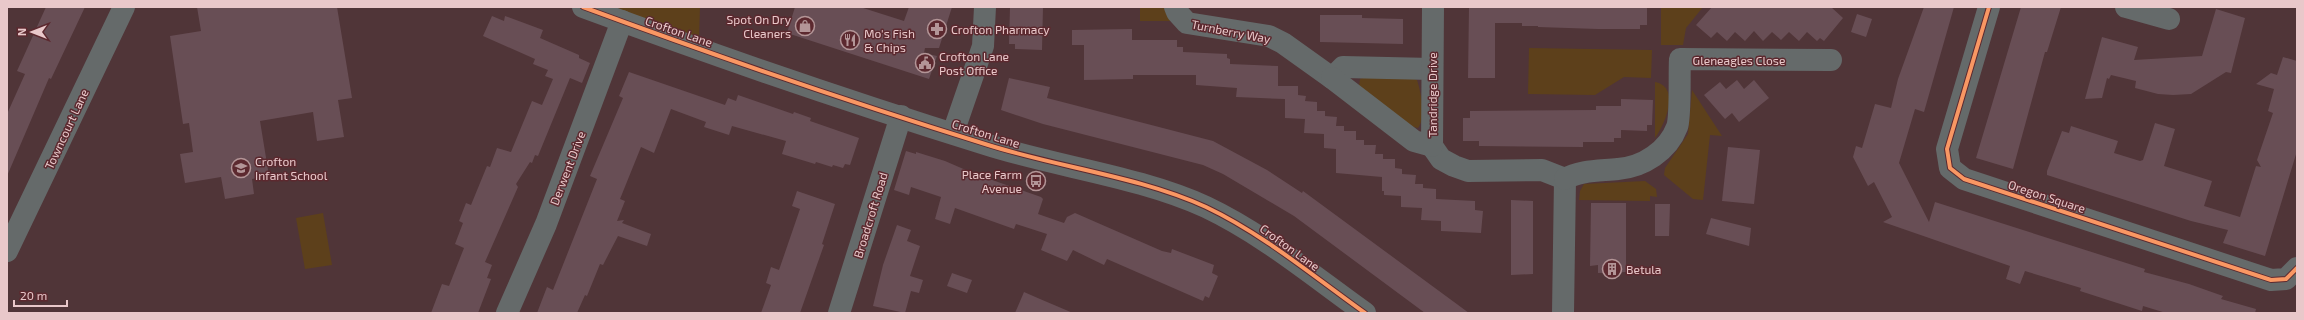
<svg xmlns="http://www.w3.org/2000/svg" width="2304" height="320" font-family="'Exo 2',sans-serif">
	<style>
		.green { fill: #5d401b }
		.building { fill: #684e55 }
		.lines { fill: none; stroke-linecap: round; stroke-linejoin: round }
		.minor { stroke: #656a6a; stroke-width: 22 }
		.cycleway-casing { stroke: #5c292f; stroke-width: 6 }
		.cycleway { stroke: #f99763; stroke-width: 4 }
		.labels { text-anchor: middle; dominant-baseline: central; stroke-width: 3; stroke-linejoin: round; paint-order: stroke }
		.poi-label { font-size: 12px; fill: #e9c8ca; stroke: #5c292f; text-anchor: start }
		.street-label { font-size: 12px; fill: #e9c8ca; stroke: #5c292f }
	</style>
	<rect width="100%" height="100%" fill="#503538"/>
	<g class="green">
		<path d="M606,7H700L699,38Z"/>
		<path d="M1140,7H1164L1171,21H1140Z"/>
		<path d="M1661,7H1703L1686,28L1683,45H1661Z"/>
		<path d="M1529,48L1652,50L1651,78L1624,77L1595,95L1528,94Z"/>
		<path d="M1365,77L1412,78L1417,80C1421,92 1426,118 1418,128L1410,126L1359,86L1360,79Z"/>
		<path d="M1655,82C1681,87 1665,124 1655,138Z"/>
		<path d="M1692,90L1722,136L1710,135L1703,200L1693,199L1664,175L1665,168L1688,134Z"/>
		<path d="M1645,181L1656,189L1657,197L1650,196V201L1579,200L1580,191L1584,184Z"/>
		<path d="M323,213L332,265L305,269L296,218Z"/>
	</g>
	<g class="building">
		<path d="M46,7H85L51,79L49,78L7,176V114L25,74L17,71Z"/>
		<path d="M197,7H337L352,98L338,100L344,137L317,141L313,112L260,121L269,176L252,179L254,194L225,199L221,177L185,183L180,154L193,152L189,123L183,124L170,36L201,31Z"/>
		<path d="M795,7H860L904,21L909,7H952L939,48H925L924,53L937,56L929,79L787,33Z"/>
		<path d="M1010,7H1043L1042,50L1015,49V44H1009Z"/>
		<path d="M1469,7H1647V25H1640V29H1598L1538,27V26H1522V23H1495V78H1468Z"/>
		<path d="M1712,7H1831L1843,18L1824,41L1820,38L1817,41L1807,32L1799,41L1789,32L1781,40L1772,32L1763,41L1754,31L1745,41L1735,32L1727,41L1717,32L1711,38L1696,25Z"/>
		<path d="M1924,7H1954L1924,112L1915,109L1899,163L1929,222L1935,202L2145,269L2144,272L2189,284L2223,296L2221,299L2256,309L2255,313H2166L2143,306L2142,311L2080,291L2081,288L2025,271L2020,284L2006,279L2010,266L1883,222L1892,217L1874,182L1868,186L1853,157L1856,146L1862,148L1875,104L1891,108L1898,79Z"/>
		<path d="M2021,7H2061L2047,52H2045L2013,169L1976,158Z"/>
		<path d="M2216,9L2245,18L2231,73L2226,72L2191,94L2173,95L2158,94L2135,88L2136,81L2111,75L2109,79L2107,78L2102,98L2085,99L2102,37L2138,47L2134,60L2202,56Z"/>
		<path d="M1857,14L1872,19L1866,37L1851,32Z"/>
		<path d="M1320,15H1362V18L1403,19V44L1320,42Z"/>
		<path d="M492,16L504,21L505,16L543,30L540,38L579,55V58L590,63L582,83L570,78L538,156L535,155L532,163L530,162L516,184L518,187L485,262L492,265L487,278L491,279L478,313H431L442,284L449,286L464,248L455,244L463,223L459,221L466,203L471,205L487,166L490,167L497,148L511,152L532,101L542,105L553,79L545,76L548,70L533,64L535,59L483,36Z"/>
		<path d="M1132,29V40H1177V47H1183V52L1227,54V58L1230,59V64L1278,66V86H1298V95L1306,96L1305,101L1317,102V111H1325V116L1337,117L1336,126H1344V131H1356V140H1364V145H1376L1375,154H1383V159H1395V168L1402,169V174L1416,175L1415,184H1423V188L1436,189V199L1475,201V210L1483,211L1481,233L1441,231V221L1421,220L1422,208L1401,207V196L1384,195V191H1382V177L1336,173V149L1324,148V134L1304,133L1305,119L1285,118V99L1236,97L1237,88L1196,85V75H1133V79L1084,80V45H1072V30Z"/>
		<path d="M2283,57L2297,61V151L2265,256L2223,243L2228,230L2191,221L2047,175V171L2062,131L2069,133L2071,126L2118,141L2114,153L2140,161L2143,160L2155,123L2175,129L2164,166L2212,181L2204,206L2240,217L2256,166L2261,167L2257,160L2273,113L2268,111L2274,89L2256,84L2271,73L2277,75Z"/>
		<path d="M629,72L725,105L728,98L736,101L738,95L793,114L794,112L811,118L810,121L859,138L850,165L845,164L843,168L833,165L832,167L816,162L815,164L782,154L786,141L732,126L729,135L704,127L706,122L671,109L654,153L641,147L620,199L625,201L617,221L624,220L622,223L651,234L647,246L618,236L603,265L600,264L587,296L585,295L577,313H537L547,287L553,290L597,179L590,176L623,98L619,96Z"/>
		<path d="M1009,78L1050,87L1047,98L1213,141L1267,170L1302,193L1303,191L1469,313H1425L1294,216L1223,174L1203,165L1043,124L1001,110Z"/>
		<path d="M1737,80L1744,89L1754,80L1769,98L1739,122L1732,113L1725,119L1704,95L1720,82L1726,89Z"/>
		<path d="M1621,99L1653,100L1652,125H1647V131L1621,130V138H1614V142H1583V147L1479,146V141H1463V118H1470V111L1596,110V106H1621Z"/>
		<path d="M1728,147L1760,150L1754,204L1722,201Z"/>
		<path d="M906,151L916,154V152L945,161L975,174L1041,197L1043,199L1038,214L1064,223L1067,217L1075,213L1162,251L1171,253L1172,249L1214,265L1212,273L1218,276L1209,298L1205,296L1203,301L1107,259L1104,265L1073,250L1067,261L1041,250L1047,234L1016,224L1014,229L955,208L950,224L935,219L941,197L911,187L909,195L894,190Z"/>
		<path d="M797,191L835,204L822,244L824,245L800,313H761L771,285L766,283L771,267L779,270L800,209L792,206Z"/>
		<path d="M1511,200L1533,201V274L1511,275Z"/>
		<path d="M1591,203H1626V272L1598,273V265L1590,266Z"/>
		<path d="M1655,204H1670L1669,236H1655Z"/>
		<path d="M1711,218L1751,228L1749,246L1706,234Z"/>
		<path d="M897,225L911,230L907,241L920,246L910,276L923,280L919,293L911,291L905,313L873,306L883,265Z"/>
		<path d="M952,273L972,280L967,293L947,286Z"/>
		<path d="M1024,292L1040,299L1073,313H1015Z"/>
	</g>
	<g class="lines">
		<g class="minor">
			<path d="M583,7C716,56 850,102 985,144C1056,167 1138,176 1206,207C1263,234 1313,276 1365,313"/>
			<path d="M1175,7L1177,12L1187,23L1269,36L1283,43L1332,78L1343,67L1432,69"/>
			<path d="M1433,7L1432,146L1441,159L1454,166L1468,171L1542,170L1565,179L1563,313"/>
			<path d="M1989,7L1947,149L1950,168L1964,179L2271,280L2286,279L2297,268"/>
			<path d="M2126,7L2169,19"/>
			<path d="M1332,78L1414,141L1432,146"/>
			<path d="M953,133L983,46L985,7"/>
			<path d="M1565,179C1580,170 1600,171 1618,169C1643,167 1668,151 1677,127C1681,117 1679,73 1680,59L1831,60"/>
			<path d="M7,251L124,7"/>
			<path d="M507,313L546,224L622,21"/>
			<path d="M839,313L901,116"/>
		</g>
		<defs>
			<g id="cycleway">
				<path d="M583,7C716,56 850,102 985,144C1056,167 1138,176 1206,207C1263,234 1313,276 1365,313"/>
				<path d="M1989,7L1947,149L1950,168L1964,179L2271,280L2286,279L2297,268"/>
			</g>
		</defs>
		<use href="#cycleway" class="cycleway-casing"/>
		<use href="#cycleway" class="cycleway"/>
	</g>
	<defs>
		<symbol id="shop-ring" viewBox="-11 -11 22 22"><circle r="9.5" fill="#5c292f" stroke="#b39597" stroke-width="1.5"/><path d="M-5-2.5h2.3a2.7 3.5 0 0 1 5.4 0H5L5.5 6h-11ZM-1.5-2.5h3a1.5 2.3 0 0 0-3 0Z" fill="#b39597"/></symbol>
		<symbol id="pharmacy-ring" viewBox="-11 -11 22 22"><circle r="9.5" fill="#5c292f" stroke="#b39597" stroke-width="1.5"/><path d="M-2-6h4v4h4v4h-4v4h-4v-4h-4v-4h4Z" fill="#b39597"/></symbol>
		<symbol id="restaurant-ring" viewBox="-11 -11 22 22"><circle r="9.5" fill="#5c292f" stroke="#b39597" stroke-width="1.5"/><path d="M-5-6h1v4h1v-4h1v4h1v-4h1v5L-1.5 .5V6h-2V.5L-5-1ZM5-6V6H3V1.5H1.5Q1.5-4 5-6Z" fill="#b39597"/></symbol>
		<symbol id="civic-ring" viewBox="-11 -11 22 22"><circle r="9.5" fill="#5c292f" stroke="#b39597" stroke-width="1.5"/><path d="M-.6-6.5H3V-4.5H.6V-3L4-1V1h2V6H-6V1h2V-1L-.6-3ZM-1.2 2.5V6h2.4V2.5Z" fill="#b39597"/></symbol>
		<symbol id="school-ring" viewBox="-11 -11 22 22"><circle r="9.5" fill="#5c292f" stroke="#b39597" stroke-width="1.5"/><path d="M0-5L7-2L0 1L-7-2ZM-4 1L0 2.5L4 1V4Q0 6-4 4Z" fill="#b39597"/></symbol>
		<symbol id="bus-ring" viewBox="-11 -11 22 22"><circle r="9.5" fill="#5c292f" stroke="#b39597" stroke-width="1.5"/><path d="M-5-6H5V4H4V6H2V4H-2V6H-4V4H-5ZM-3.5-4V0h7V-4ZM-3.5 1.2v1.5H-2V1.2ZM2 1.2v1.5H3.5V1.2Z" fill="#b39597"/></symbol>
		<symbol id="building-ring" viewBox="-11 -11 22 22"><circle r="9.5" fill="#5c292f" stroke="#b39597" stroke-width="1.5"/><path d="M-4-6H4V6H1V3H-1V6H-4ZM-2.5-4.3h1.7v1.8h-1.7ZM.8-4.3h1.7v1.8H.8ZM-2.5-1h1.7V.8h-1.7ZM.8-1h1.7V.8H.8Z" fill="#b39597"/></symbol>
	</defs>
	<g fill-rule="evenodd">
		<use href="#shop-ring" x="794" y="15" width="22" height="22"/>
		<use href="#pharmacy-ring" x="926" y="18" width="22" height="22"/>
		<use href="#restaurant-ring" x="839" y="29" width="22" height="22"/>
		<use href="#civic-ring" x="914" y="52" width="22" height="22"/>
		<use href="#school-ring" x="230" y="157" width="22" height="22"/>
		<use href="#bus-ring" x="1025" y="170" width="22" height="22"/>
		<use href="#building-ring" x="1601" y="258" width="22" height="22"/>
	</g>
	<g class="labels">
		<g class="poi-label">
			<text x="791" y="19" text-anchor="end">Spot On Dry<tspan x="791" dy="14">Cleaners</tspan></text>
			<text x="951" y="29">Crofton Pharmacy</text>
			<text x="864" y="33">Mo's Fish<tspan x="864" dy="14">&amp; Chips</tspan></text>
			<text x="939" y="56">Crofton Lane<tspan x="939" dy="14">Post Office</tspan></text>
			<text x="255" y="161">Crofton<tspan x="255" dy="14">Infant School</tspan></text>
			<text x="1022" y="174" text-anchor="end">Place Farm<tspan x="1022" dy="14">Avenue</tspan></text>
			<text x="1626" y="269">Betula</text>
		</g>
		<g class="street-label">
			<text transform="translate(679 31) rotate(19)">Crofton Lane</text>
			<text transform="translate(1231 31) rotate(11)">Turnberry Way</text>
			<text x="1739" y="60">Gleneagles Close</text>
			<text transform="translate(1432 95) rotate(-90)">Tandridge Drive</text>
			<text transform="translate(66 129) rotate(-65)">Towncourt Lane</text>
			<text transform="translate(986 133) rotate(17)">Crofton Lane</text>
			<text transform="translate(567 168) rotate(-69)">Derwent Drive</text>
			<text transform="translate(2047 196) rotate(18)">Oregon Square</text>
			<text transform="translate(870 215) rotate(-73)">Broadcroft Road</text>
			<text transform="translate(1290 247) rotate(36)">Crofton Lane</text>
		</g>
	</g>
	<rect width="2304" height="320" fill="none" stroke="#e9c8ca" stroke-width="16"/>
	<g transform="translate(32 32) rotate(270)" stroke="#5c292f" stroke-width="3" paint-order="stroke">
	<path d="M0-3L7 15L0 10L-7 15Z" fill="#e9c8ca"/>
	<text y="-6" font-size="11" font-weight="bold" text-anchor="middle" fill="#e9c8ca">N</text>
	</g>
	<path d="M14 300v6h53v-6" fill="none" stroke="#e9c8ca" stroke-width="2"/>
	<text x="20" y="300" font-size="12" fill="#e9c8ca" stroke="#5c292f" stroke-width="3" paint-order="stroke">20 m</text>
</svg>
